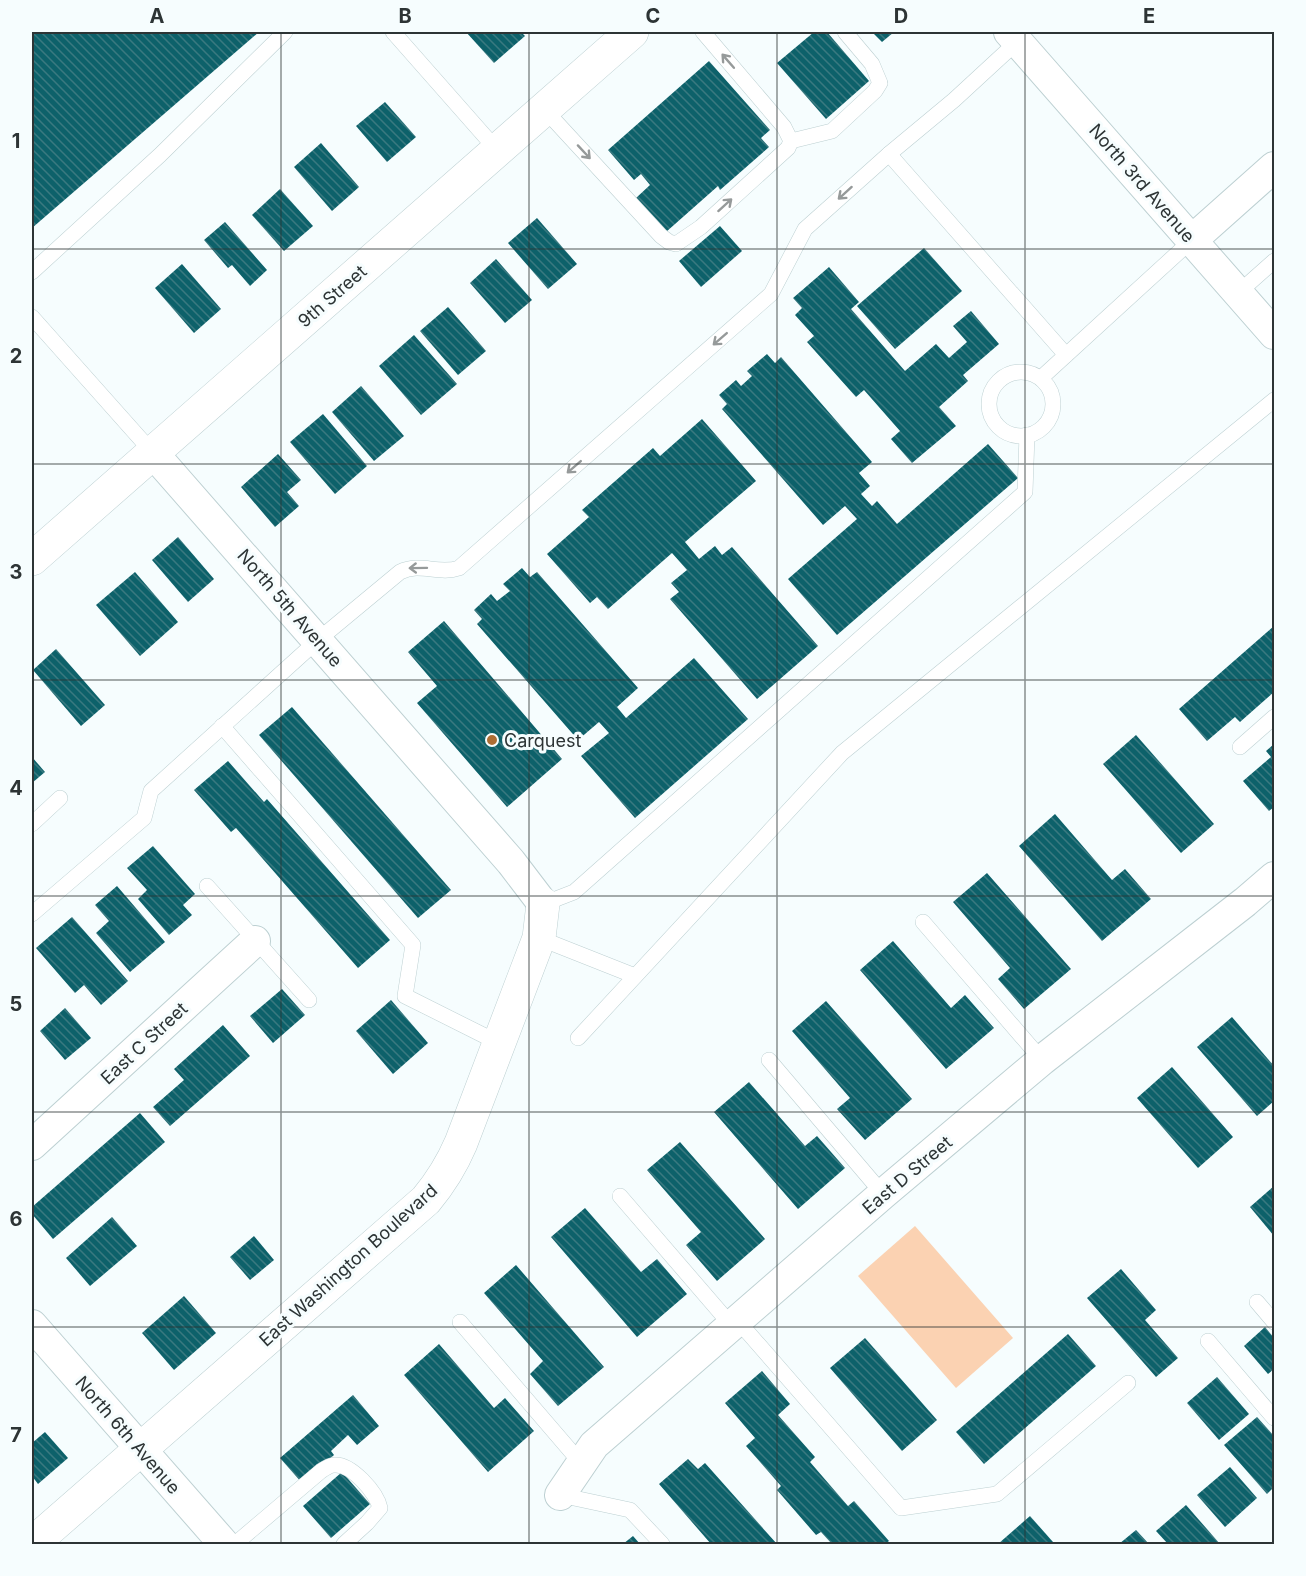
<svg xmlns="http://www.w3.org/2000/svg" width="1306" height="1576" font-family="Inter,sans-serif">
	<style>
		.green { fill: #fbd2b2 }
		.building { fill: url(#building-back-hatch) }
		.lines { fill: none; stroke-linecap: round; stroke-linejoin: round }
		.service-casing { stroke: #bdd0d2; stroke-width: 16 }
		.minor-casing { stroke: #bdd0d2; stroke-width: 32 }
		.tertiary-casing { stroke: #bdd0d2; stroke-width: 34 }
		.service { stroke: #fff; stroke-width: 15 }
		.minor { stroke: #fff; stroke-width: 30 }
		.tertiary { stroke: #fff; stroke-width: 33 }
		.oneway { stroke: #969a9a }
		.grid { fill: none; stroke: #2d3435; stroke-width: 1.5; stroke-opacity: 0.55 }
		.poi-dot { fill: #ac6d34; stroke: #f6fdfe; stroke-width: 2 }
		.labels { text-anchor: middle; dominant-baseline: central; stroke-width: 6; stroke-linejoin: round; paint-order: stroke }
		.street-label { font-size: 18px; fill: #2d3435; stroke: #f6fdfe }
		.poi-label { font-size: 18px; fill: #2d3435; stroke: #f6fdfe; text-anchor: start }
		.neatline { fill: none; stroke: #2d3435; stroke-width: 2 }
		.grid-label { font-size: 20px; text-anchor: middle; font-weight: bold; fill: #2d3435 }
	</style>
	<defs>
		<pattern id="building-back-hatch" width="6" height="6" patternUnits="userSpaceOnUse" patternTransform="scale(1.5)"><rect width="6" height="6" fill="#0d616a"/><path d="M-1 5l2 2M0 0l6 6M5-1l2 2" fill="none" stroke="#3a7980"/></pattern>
	</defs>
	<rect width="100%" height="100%" fill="#f6fdfe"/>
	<path class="green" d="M915,1226L1013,1338L956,1388L858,1276Z"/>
	<g class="building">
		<path d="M32,32H259L32,228Z"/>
		<path d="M466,32H521L525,36L494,63Z"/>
		<path d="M814,32H827L869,81L826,119L777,63Z"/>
		<path d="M872,32H894L882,42Z"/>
		<path d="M709,61L770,130L761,138L769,147L720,190L718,186L666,232L636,198L650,185L641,174L634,180L608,150Z"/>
		<path d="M385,102L416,137L387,162L356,126Z"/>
		<path d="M321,143L359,187L332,211L294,167Z"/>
		<path d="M280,189L313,226L284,251L252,215Z"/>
		<path d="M537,218L577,264L548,289L508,243Z"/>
		<path d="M225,222L267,270L250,286L232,265L228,268L204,240Z"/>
		<path d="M720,226L742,251L701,287L679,261Z"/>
		<path d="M924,248L962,291L895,349L857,306Z"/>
		<path d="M496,259L532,300L505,323L470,283Z"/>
		<path d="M182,264L221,309L194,333L155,288Z"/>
		<path d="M829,267L859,302L851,309L905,371L936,344L949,358L967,342L953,326L971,311L999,344L963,375L968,381L939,407L956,426L912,463L891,439L900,431L864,390L856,397L807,342L814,336L795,315L802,308L793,298Z"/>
		<path d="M448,307L486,351L458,375L420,331Z"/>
		<path d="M414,335L457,384L421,415L379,366Z"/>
		<path d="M767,354L775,363L781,357L872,462L859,473L870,486L861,494L872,506L877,501L897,524L988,444L1018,478L837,635L788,579L857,519L845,506L823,525L722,409L727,404L719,395L736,380L741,386L752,376L747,371Z"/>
		<path d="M361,386L404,436L374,461L332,412Z"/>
		<path d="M323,414L367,466L335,494L290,442Z"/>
		<path d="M702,419L756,481L685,542L699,559L715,546L722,555L732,547L818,646L757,699L670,599L679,592L671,583L687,570L672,553L608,609L597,597L590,603L547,554L589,517L582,510L653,448L660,456Z"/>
		<path d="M278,454L301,480L287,492L299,506L275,527L241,487Z"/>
		<path d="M178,537L214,579L188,602L152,560Z"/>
		<path d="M522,568L530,577L537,572L638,688L617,707L626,718L694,658L748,719L635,818L581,756L609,733L599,722L578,740L477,624L482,619L474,610L491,594L497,601L510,591L503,584Z"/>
		<path d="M135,572L178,622L140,656L96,605Z"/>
		<path d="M444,621L562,759L507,807L417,703L437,686L408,652Z"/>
		<path d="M1274,626V692L1240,722L1235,717L1207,741L1179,709Z"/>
		<path d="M56,649L105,705L81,726L33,670Z"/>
		<path d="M292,707L451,890L418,918L259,735Z"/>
		<path d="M1136,735L1214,824L1181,853L1103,764Z"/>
		<path d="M1274,744V807L1269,811L1243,781L1271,757L1266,751Z"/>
		<path d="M32,757L45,772L32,783Z"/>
		<path d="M228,761L264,802L267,799L390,940L358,968L236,828L231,832L194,790Z"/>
		<path d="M1055,814L1112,880L1125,869L1151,899L1102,941L1019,846Z"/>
		<path d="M153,846L195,894L183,905L192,915L169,935L138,899L147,890L127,868Z"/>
		<path d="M987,873L1071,969L1024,1009L998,979L1010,968L953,902Z"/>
		<path d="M117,886L165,942L130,972L96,933L109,921L95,905Z"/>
		<path d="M72,917L128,981L101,1005L84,985L75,993L36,948Z"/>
		<path d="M893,941L951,1008L965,995L994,1028L946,1069L860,970Z"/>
		<path d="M282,989L305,1015L273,1043L250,1016Z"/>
		<path d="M391,1000L428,1043L393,1074L356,1031Z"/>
		<path d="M826,1001L912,1099L865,1140L837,1109L850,1098L792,1031Z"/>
		<path d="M65,1008L91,1038L65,1060L40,1031Z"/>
		<path d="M1232,1017L1274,1066V1101L1257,1116L1197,1047Z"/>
		<path d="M223,1025L250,1056L170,1126L153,1107L184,1080L174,1069Z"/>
		<path d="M1172,1067L1233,1137L1198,1168L1137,1098Z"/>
		<path d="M749,1082L805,1146L817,1136L845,1168L798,1209L714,1112Z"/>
		<path d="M140,1113L165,1142L53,1239L32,1214V1207Z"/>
		<path d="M680,1142L765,1239L717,1281L686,1245L701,1232L647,1170Z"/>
		<path d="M1274,1186V1236L1250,1207Z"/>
		<path d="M585,1208L641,1272L657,1259L687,1294L637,1337L551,1237Z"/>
		<path d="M112,1217L137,1246L90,1286L66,1258Z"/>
		<path d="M254,1236L274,1260L250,1280L230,1257Z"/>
		<path d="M516,1265L604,1367L558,1406L530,1374L543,1361L484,1293Z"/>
		<path d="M1121,1269L1156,1310L1145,1320L1178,1358L1156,1377L1087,1298Z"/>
		<path d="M184,1296L216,1333L174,1370L142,1333Z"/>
		<path d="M1265,1327L1274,1338V1369L1268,1374L1244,1346Z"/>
		<path d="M1068,1334L1096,1366L984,1464L956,1432Z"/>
		<path d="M865,1338L937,1420L902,1451L830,1368Z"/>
		<path d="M439,1344L494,1408L505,1398L534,1431L488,1472L404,1375Z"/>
		<path d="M762,1371L790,1404L778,1415L815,1457L810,1462L848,1506L854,1501L889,1541L885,1544H832L821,1532L816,1535L777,1490L781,1486L746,1446L755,1438L725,1403Z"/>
		<path d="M1217,1377L1249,1414L1219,1440L1187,1403Z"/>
		<path d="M353,1395L379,1426L357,1445L348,1435L331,1451L334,1455L302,1483L280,1458Z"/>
		<path d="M1257,1417L1274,1436V1487L1267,1494L1224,1445Z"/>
		<path d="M45,1432L68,1458L38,1484L32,1476V1443Z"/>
		<path d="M688,1459L698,1469L705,1463L777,1544H711L659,1484Z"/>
		<path d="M1230,1467L1257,1498L1225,1527L1197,1495Z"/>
		<path d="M342,1472L370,1504L331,1538L303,1506Z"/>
		<path d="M1186,1505L1220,1544H1168L1156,1531Z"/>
		<path d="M1030,1516L1053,1542L1051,1544H998Z"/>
		<path d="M1136,1530L1149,1544H1119Z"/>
		<path d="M633,1536L640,1544H623Z"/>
	</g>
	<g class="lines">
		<defs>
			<g id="service">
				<path d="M393,32L497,150"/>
				<path d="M544,109L661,236L669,242L676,244L701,227L788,148L791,141L784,127L703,32"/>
				<path d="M791,141L832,131L875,91L880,83L872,64L845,32"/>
				<path d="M889,154L1066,355"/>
				<path d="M32,272L160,155L285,32"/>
				<path d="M1238,293L1274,261"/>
				<path d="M32,317L153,453"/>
				<circle cx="1021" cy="404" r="32"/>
				<path d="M1041,378L1192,240"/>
				<path d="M222,726L413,945L405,996L499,1043"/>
				<path d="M1240,747L1274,717"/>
				<path d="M32,824L60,798"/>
				<path d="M207,886L309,1000"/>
				<path d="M543,904L574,892L1025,492L1027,435"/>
				<path d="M32,914L144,818L151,791L318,640L400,572C420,562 439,575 459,568L771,294L805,229L889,154L954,100L1018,41"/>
				<path d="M923,922L1042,1060"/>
				<path d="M539,938L635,976"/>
				<path d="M578,1038L842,753L1274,400"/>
				<path d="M769,1060L883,1194"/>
				<path d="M620,1196L732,1326"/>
				<path d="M1257,1302L1274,1322"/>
				<path d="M738,1321L901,1508L997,1494L1128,1383"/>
				<path d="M460,1322L581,1463"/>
				<path d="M1208,1341L1274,1418"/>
				<path d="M560,1495L630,1510L662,1544"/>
				<path d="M235,1544L321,1471C324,1469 330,1465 334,1465C351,1463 377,1493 380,1508L367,1523L344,1544"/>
			</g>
			<g id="minor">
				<path d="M1009,32L1274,334"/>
				<path d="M1192,240L1274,167"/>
				<path d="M153,453L511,862L543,904"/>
				<path d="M32,1145L255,941"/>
				<path d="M32,1325L224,1544"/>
				<path d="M560,1495L594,1445L883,1194L1042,1060L1245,902L1274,877"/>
			</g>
			<g id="tertiary">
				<path d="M32,559L632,32"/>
				<path d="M32,1544L426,1200C441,1182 452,1164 461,1143L539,938L543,904"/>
			</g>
		</defs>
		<use href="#service" class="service-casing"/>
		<use href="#minor" class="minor-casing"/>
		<use href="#tertiary" class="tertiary-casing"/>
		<use href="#service" class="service"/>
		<use href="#minor" class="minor"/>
		<use href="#tertiary" class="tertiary"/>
	</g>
	<defs><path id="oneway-shaft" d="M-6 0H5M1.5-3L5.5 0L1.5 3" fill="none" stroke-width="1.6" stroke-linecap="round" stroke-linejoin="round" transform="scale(1.5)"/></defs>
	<g class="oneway">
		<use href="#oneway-shaft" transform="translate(728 61) rotate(-131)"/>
		<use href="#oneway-shaft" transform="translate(584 152) rotate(47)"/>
		<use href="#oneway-shaft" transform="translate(845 193) rotate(138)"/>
		<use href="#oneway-shaft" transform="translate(725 205) rotate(-42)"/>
		<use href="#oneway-shaft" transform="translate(720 339) rotate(139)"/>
		<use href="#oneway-shaft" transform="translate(574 467) rotate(139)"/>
		<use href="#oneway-shaft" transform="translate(418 568) rotate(179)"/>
	</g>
	<path class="grid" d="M281,32V1544M529,32V1544M777,32V1544M1025,32V1544M32,249H1274M32,464H1274M32,680H1274M32,896H1274M32,1112H1274M32,1327H1274"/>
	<circle class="poi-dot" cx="492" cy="740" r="6"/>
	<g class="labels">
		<g class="street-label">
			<text transform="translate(1142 183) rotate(49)">North 3rd Avenue</text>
			<text transform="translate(332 296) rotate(-41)">9th Street</text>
			<text transform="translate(290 608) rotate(49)">North 5th Avenue</text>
			<text transform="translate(144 1043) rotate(-43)">East C Street</text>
			<text transform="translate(907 1175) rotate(-40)">East D Street</text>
			<text transform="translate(348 1265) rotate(-42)">East Washington Boulevard</text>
			<text transform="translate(128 1435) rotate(49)">North 6th Avenue</text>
		</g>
		<g class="poi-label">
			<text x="504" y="740">Carquest</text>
		</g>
	</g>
	<rect width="1306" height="1576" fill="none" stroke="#f6fdfe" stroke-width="66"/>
	<rect x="33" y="33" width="1240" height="1510" class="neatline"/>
	<g class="grid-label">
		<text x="157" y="23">A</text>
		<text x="405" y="23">B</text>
		<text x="653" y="23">C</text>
		<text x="901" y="23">D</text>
		<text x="1149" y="23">E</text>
		<text x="16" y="148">1</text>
		<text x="16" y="363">2</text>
		<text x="16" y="579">3</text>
		<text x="16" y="795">4</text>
		<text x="16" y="1011">5</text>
		<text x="16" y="1226">6</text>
		<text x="16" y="1442">7</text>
	</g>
</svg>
